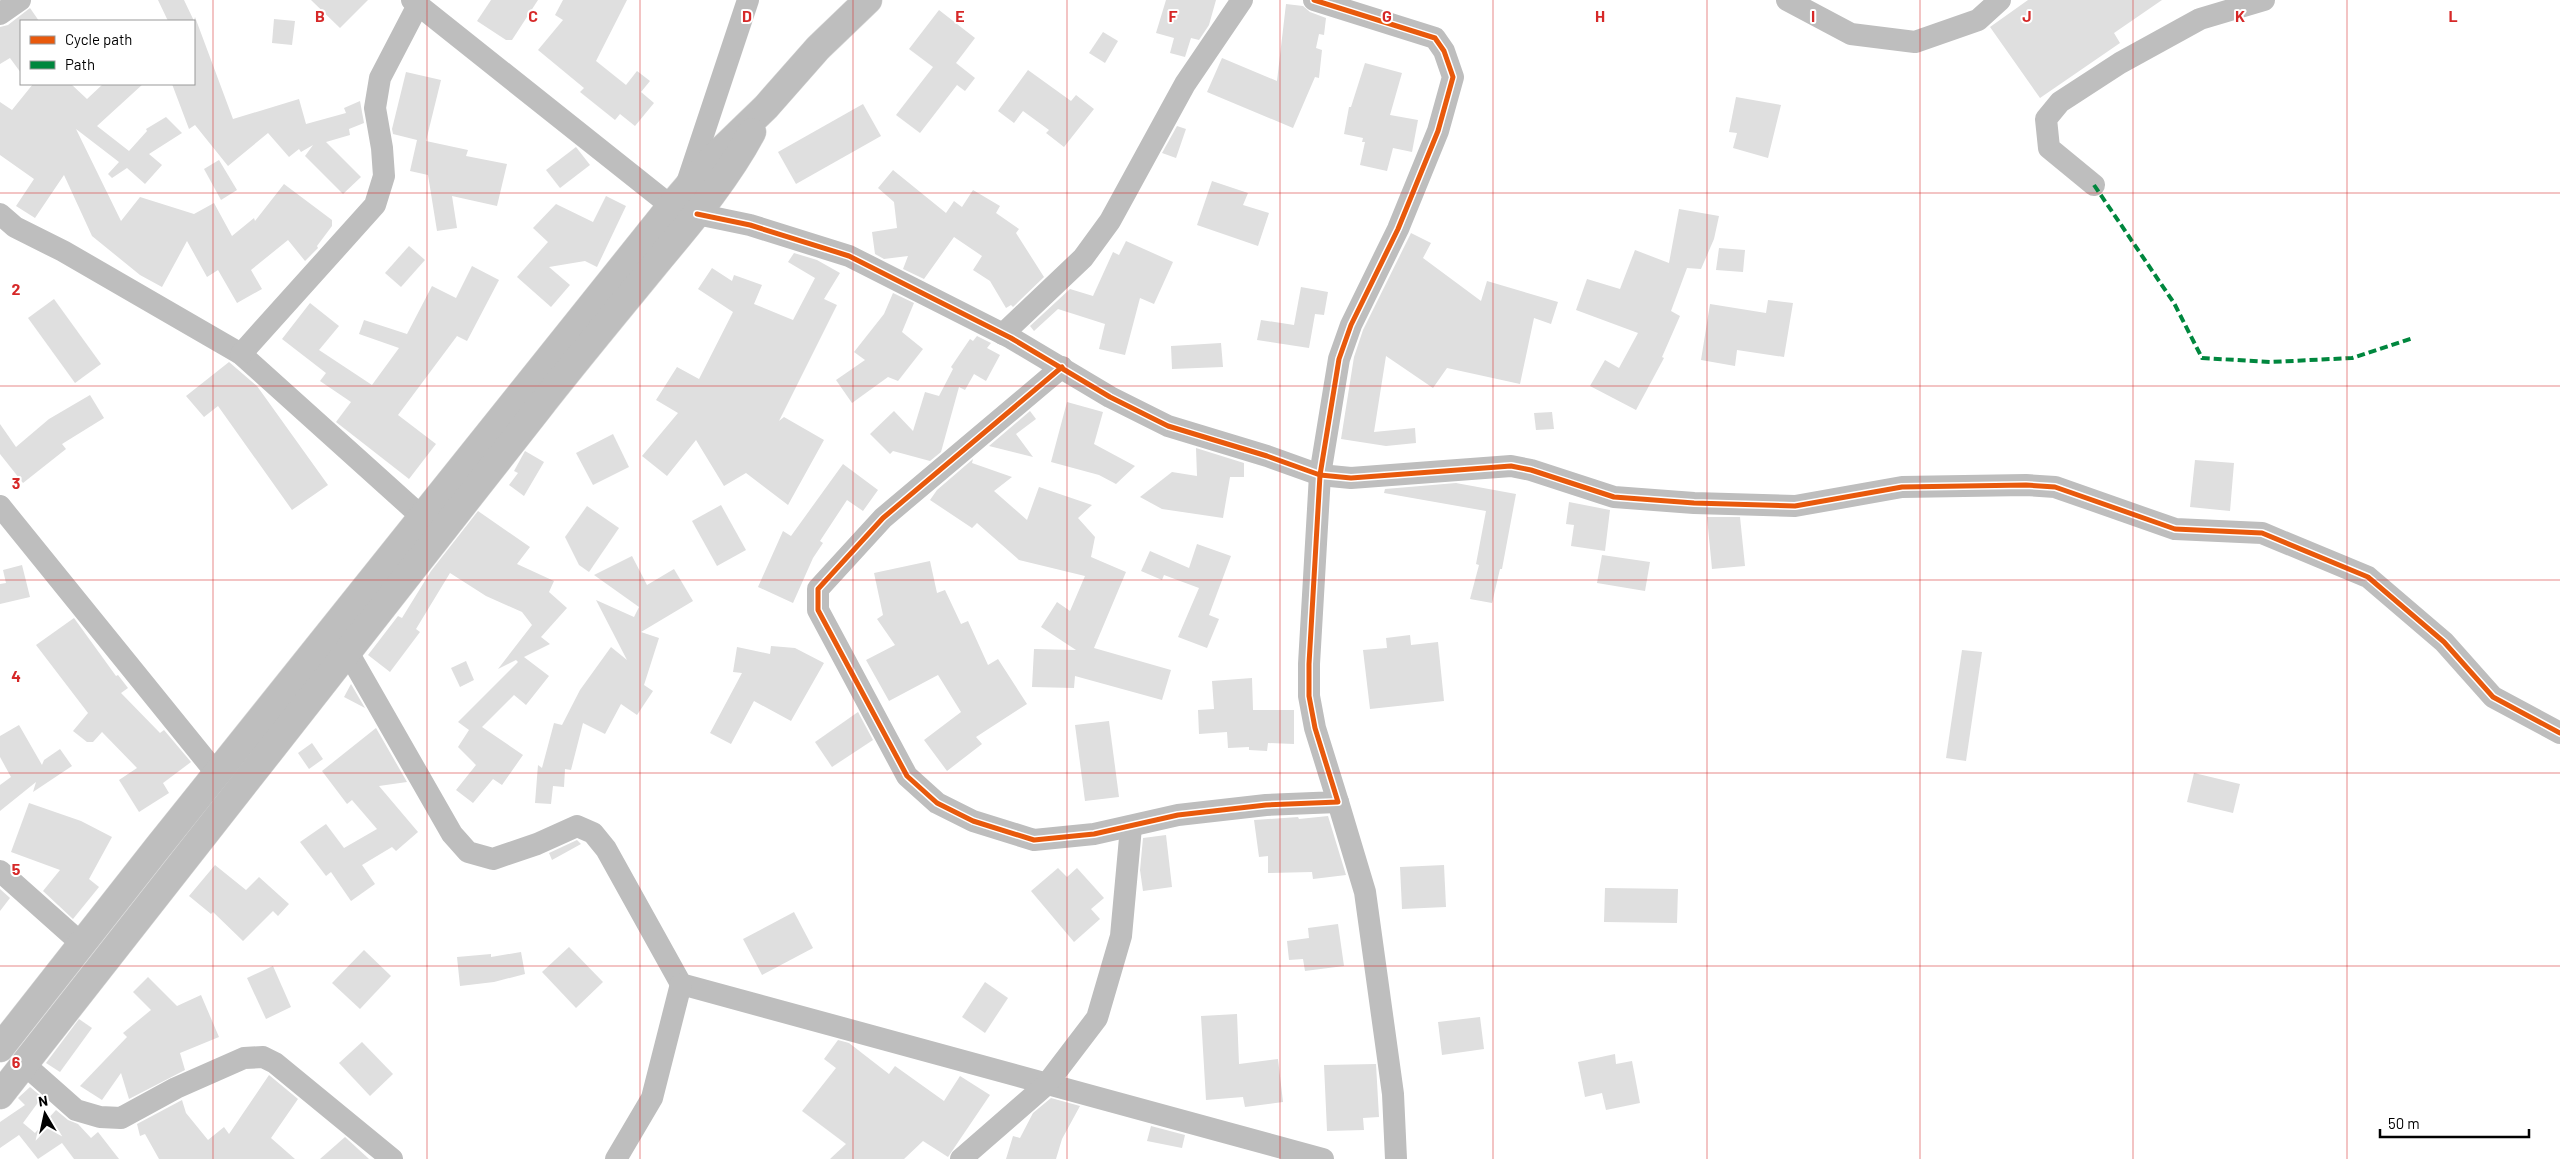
<svg xmlns="http://www.w3.org/2000/svg" width="2560" height="1159" font-family="Barlow,sans-serif">
	<style>
		.building { fill: #dfdfdf }
		.lines { fill: none; stroke-linecap: round; stroke-linejoin: round }
		.primary-casing { stroke: #dbdbdb; stroke-width: 29 }
		.street { stroke: #bebebe; stroke-width: 22 }
		.primary { stroke: #bebebe; stroke-width: 28 }
		.quiet { stroke: #00873e; stroke-width: 4; stroke-dasharray: 8 4; stroke-linecap: butt }
		.cycleway-casing { stroke: #fff; stroke-width: 8 }
		.cycleway { stroke: #e8590c; stroke-width: 5 }
		.grid { fill: none; stroke: #d62828; stroke-width: 1; stroke-opacity: 0.55 }
		.grid-label { font-size: 16px; text-anchor: middle; font-weight: bold; fill: #d62828; stroke: #fff; stroke-width: 4; stroke-linejoin: round; paint-order: stroke }
	</style>
	<rect width="100%" height="100%" fill="#fff"/>
	<g class="building">
		<path d="M158,0H184L194,21L195,17L233,119L299,99L306,124L346,113L344,108L360,101L364,123L349,129L350,135L326,142L361,177L343,194L305,156L313,145L301,152L299,149L289,157L268,133L228,166L195,125L189,129L172,84H194V21H168Z"/>
		<path d="M311,0H368L340,28Z"/>
		<path d="M491,0H538L512,40H506L477,21Z"/>
		<path d="M563,0H627L596,61L626,85L637,71L650,81L641,92L654,103L635,126L620,114L615,120L580,92L584,88L538,50L563,20L555,15Z"/>
		<path d="M1166,0H1216L1209,25L1199,40L1191,38L1185,57L1170,53L1174,38L1156,33Z"/>
		<path d="M2028,0H2162L2114,33L2120,43L2040,98L1990,27Z"/>
		<path d="M1286,4L1303,6L1310,12L1326,18L1324,35L1319,34L1316,48L1322,50L1319,78L1315,77L1293,128L1207,92L1222,58L1277,81Z"/>
		<path d="M30,8L39,21H21V73L10,58L0,64V27L8,25Z"/>
		<path d="M939,10L975,38L956,63L975,78L965,91L957,85L920,133L896,115L933,67L909,49Z"/>
		<path d="M274,19L295,21L292,45L272,43Z"/>
		<path d="M1103,32L1118,41L1105,63L1089,53Z"/>
		<path d="M1365,63L1402,73L1390,115L1418,120L1412,152L1393,148L1387,171L1360,165L1365,142H1362L1363,138L1344,134L1349,107H1351Z"/>
		<path d="M1028,70L1071,101L1076,95L1094,109L1064,147L1046,133L1049,130L1023,111L1014,123L998,111Z"/>
		<path d="M406,72L441,80L426,141L468,150L466,156L507,164L497,206L452,196L457,228L437,231L428,175L410,171L417,140L393,134L392,129Z"/>
		<path d="M33,84H71L87,99L103,84H143L97,126L129,151L147,131L146,129L166,117L182,133L149,154L162,165L145,184L127,168L112,178L108,174L119,162L76,129L121,221L140,197L194,214L214,203L232,236L254,218L255,221L284,184L332,220V226L317,246L318,248L305,261L288,240L251,270L262,289L237,303L218,270L207,277L187,241L162,287L140,275L92,236L64,175L35,218L16,206L34,179L0,155V102L12,110Z"/>
		<path d="M1736,97L1781,105L1768,158L1733,148L1737,133L1729,132Z"/>
		<path d="M863,104L881,136L796,184L778,152Z"/>
		<path d="M1177,126L1186,129L1176,158L1162,153Z"/>
		<path d="M576,147L590,165L560,188L546,170Z"/>
		<path d="M219,160L237,190L221,200L204,169Z"/>
		<path d="M893,170L946,213L954,201L962,207L973,190L1000,206L996,213L1019,229L1016,233L1044,277L1013,307L1011,305L1006,308L990,281L973,270L982,256L954,237L924,279L903,269L908,256L884,259L875,254L872,232L897,228L894,202L878,188Z"/>
		<path d="M1212,181L1248,193L1243,205L1269,213L1258,246L1197,225Z"/>
		<path d="M606,196L626,206L597,267L585,261L549,267L570,285L551,307L517,277L548,242L533,228L556,204L593,222Z"/>
		<path d="M1679,209L1719,216L1714,239L1701,269L1687,268L1671,311L1680,316L1662,357L1664,358L1636,410L1590,386L1605,360L1619,368L1638,333L1576,310L1587,279L1620,289L1635,250L1669,263Z"/>
		<path d="M1411,233L1431,243L1423,258L1481,301L1487,281L1558,302L1551,324L1534,318L1520,384L1447,368L1433,388L1386,356L1374,432L1415,428L1416,443L1386,446L1341,439L1354,357L1363,330Z"/>
		<path d="M1126,241L1173,262L1154,304L1140,298L1125,355L1099,349L1105,324L1058,309L1034,331L1030,326L1070,289L1093,296L1113,252L1119,255Z"/>
		<path d="M409,246L425,260L401,287L385,273Z"/>
		<path d="M1719,248L1745,250L1743,272L1716,270Z"/>
		<path d="M794,253L817,260L840,273L824,299L837,305L779,421L784,417L824,440L788,505L746,473L724,486L696,440L667,476L642,456L678,413L656,400L677,367L699,379L733,312L698,289L712,268L732,281L734,275L762,285L754,304L793,320L815,278L788,262Z"/>
		<path d="M472,266L499,280L467,341L457,336L398,415L436,444L409,479L336,422L351,402L320,381L326,373L282,339L310,303L339,326L319,350L372,385L399,348L359,334L364,320L407,334L432,286L456,298Z"/>
		<path d="M1301,287L1328,292L1324,315L1315,314L1309,348L1257,340L1261,320L1294,325Z"/>
		<path d="M893,293L914,303L902,332L923,349L898,381L888,377L852,403L836,380L865,360L854,352L884,314Z"/>
		<path d="M54,299L101,364L75,383L28,318Z"/>
		<path d="M1768,300L1793,303L1784,357L1737,350L1735,366L1701,360L1710,304L1766,313Z"/>
		<path d="M977,336L991,343L987,348L1000,355L986,381L974,374L965,390L959,387L941,452L930,461L893,451L890,454L870,434L894,411L913,431L925,392L939,396L953,369L951,367L970,339L973,341Z"/>
		<path d="M1221,343L1223,367L1172,369L1171,346Z"/>
		<path d="M229,362L257,386L328,485L292,510L218,406L204,417L186,396Z"/>
		<path d="M90,395L104,418L62,444L66,449L23,483L0,454V424L16,447L49,419Z"/>
		<path d="M1067,402L1103,412L1094,444L1135,466L1116,484L1099,475L1051,462Z"/>
		<path d="M1030,411L1036,419L1016,434L1033,457L989,446Z"/>
		<path d="M1552,412L1554,429L1536,430L1534,413Z"/>
		<path d="M613,434L629,467L593,485L576,453Z"/>
		<path d="M1196,448L1244,463V477H1230L1223,518L1162,509L1140,497L1172,472L1197,476Z"/>
		<path d="M525,451L544,462L524,496L509,485L518,473L514,471Z"/>
		<path d="M973,459L972,463L1012,477L994,491L1027,520L1039,487L1092,505L1078,518L1095,537L1091,557L1126,572L1094,648L1171,670L1162,700L1075,676L1074,688L1032,687L1034,649L1076,650L1041,627L1057,602L1070,611L1085,576L1019,560L977,523L972,528L930,500L937,490Z"/>
		<path d="M2195,460L2234,463L2230,511L2190,507Z"/>
		<path d="M843,464L878,490L863,511L847,500L820,541L823,543L813,558L793,603L758,587L783,531L791,536Z"/>
		<path d="M1456,483L1516,494L1502,569H1500L1492,603L1470,599L1479,565L1476,564L1486,511L1384,493L1385,489Z"/>
		<path d="M1569,502L1610,510L1605,551L1571,546L1574,525L1566,524Z"/>
		<path d="M721,505L746,550L717,566L692,521Z"/>
		<path d="M587,506L619,528L589,572L579,565L565,537Z"/>
		<path d="M478,511L530,547L517,564L554,581L549,592L567,608L541,637L550,644L524,657L549,676L526,705L514,695L482,727L523,755L502,785L493,779L473,803L456,790L476,765L458,747L469,730L458,722L518,662L516,660L498,669L532,625L522,612L486,596L450,573L416,629L420,632L390,672L368,655L398,616L402,618L431,571Z"/>
		<path d="M1707,517H1740L1745,566L1712,569Z"/>
		<path d="M1197,544L1231,556L1209,615L1219,619L1207,648L1178,637L1199,588L1164,575L1162,580L1141,571L1150,551L1189,568Z"/>
		<path d="M1602,555L1650,562L1645,591L1597,583Z"/>
		<path d="M632,556L647,585L674,569L693,601L641,632L659,638L644,685L653,691L637,715L621,704L605,734L583,723L571,770L565,769L564,787L553,786L551,804L535,803L538,765L542,768L554,723L562,725L580,690L611,647L627,660L596,600L634,617L639,607L594,575Z"/>
		<path d="M930,561L937,593L945,590L961,624L968,621L988,665L998,659L1027,704L976,737L982,744L947,771L924,740L961,712L938,675L889,701L866,660L895,645L877,619L883,615L874,573Z"/>
		<path d="M22,565L30,597L0,604V584L6,583L3,570Z"/>
		<path d="M74,618L116,676L118,675L128,688L121,693L160,733L164,730L191,762L163,783L169,793L139,812L119,780L137,768L102,732L93,742H87L73,731L88,713L36,645Z"/>
		<path d="M1410,635L1411,645L1438,642L1444,701L1370,709L1363,650L1387,648L1386,638Z"/>
		<path d="M771,646L795,648L824,663L791,721L754,701L731,744L710,733L742,673L733,672L737,647L770,654Z"/>
		<path d="M1962,650L1982,652L1966,761L1946,758Z"/>
		<path d="M466,661L474,680L460,687L451,668Z"/>
		<path d="M1252,678L1253,710H1294V744L1268,743L1267,751L1249,750V747L1228,748L1227,732L1199,734L1198,710L1214,709L1212,681Z"/>
		<path d="M351,684L365,708L344,697Z"/>
		<path d="M858,712L873,740L832,767L815,742Z"/>
		<path d="M1109,721L1119,797L1085,801L1075,725Z"/>
		<path d="M19,725L42,765L44,760L60,749L72,766L33,792L36,782L0,811V785L11,777L0,757V736Z"/>
		<path d="M376,728L407,782L379,786L418,832L396,851L392,847L362,865L375,884L351,901L331,872L326,876L300,842L326,824L344,848L377,829L352,800L347,804L322,771Z"/>
		<path d="M312,743L323,759L309,769L298,753Z"/>
		<path d="M2194,773L2240,784L2233,813L2187,802Z"/>
		<path d="M29,803L81,821L112,837L89,879L99,887L73,919L43,891L60,870L11,852Z"/>
		<path d="M1328,816L1346,875L1313,879L1312,872L1268,873V856L1259,857L1254,820L1298,817L1299,819Z"/>
		<path d="M1166,835L1172,887L1143,891L1140,870L1143,838Z"/>
		<path d="M577,840L581,844L552,860L549,853Z"/>
		<path d="M215,865L246,890L259,877L289,904L278,916L273,911L243,941L213,912L211,914L189,896Z"/>
		<path d="M1444,865L1446,907L1402,909L1400,867Z"/>
		<path d="M1058,868L1067,877L1077,868L1104,898L1091,909L1100,919L1074,942L1031,891Z"/>
		<path d="M1605,888L1678,889L1677,923L1604,922Z"/>
		<path d="M0,889L10,898L0,911Z"/>
		<path d="M794,912L813,948L762,975L743,939Z"/>
		<path d="M1338,924L1344,966L1305,971L1303,959L1289,960L1287,941L1309,938L1308,928Z"/>
		<path d="M569,947L603,982L576,1008L542,972Z"/>
		<path d="M364,950L391,976L360,1009L332,983Z"/>
		<path d="M521,952L525,974L494,982L460,986L457,957L491,954V957Z"/>
		<path d="M273,966L291,1007L266,1019L247,978Z"/>
		<path d="M148,977L177,1006L201,995L219,1037L180,1053L185,1070L129,1099L121,1073L102,1100L80,1086L127,1037L123,1033L151,1010L133,992Z"/>
		<path d="M985,982L1008,998L985,1033L962,1017Z"/>
		<path d="M1237,1014L1239,1064L1278,1059L1283,1102L1245,1107L1243,1097L1206,1100L1201,1016Z"/>
		<path d="M1480,1017L1484,1049L1442,1055L1438,1022Z"/>
		<path d="M79,1019L92,1028L60,1072L46,1063Z"/>
		<path d="M838,1040L849,1043L889,1074L895,1066L944,1101L960,1076L990,1095L948,1157L923,1141L904,1159H830L846,1144L802,1111L836,1068L824,1059Z"/>
		<path d="M362,1042L393,1074L370,1096L339,1063Z"/>
		<path d="M1615,1054L1616,1064L1632,1061L1640,1103L1606,1110L1602,1093L1585,1097L1578,1062Z"/>
		<path d="M1376,1064L1379,1117L1363,1118L1364,1130L1327,1131L1324,1065Z"/>
		<path d="M269,1075L298,1099L271,1138L295,1159H159L145,1134L140,1136L137,1124L182,1100L186,1113L208,1140L224,1127L229,1134Z"/>
		<path d="M30,1087L42,1097L23,1123L35,1133L56,1110L68,1120L78,1124L91,1138L98,1132L119,1159H74L62,1143L38,1159L19,1135L0,1148V1122L25,1105L18,1098Z"/>
		<path d="M1051,1098L1080,1106L1062,1139L1056,1159H1006L1013,1136L1020,1138L1033,1113Z"/>
		<path d="M1151,1126L1185,1135L1182,1148L1147,1141Z"/>
		<path d="M345,1137L369,1159H320Z"/>
	</g>
	<g class="lines">
		<defs>
			<g id="primary">
				<path d="M0,1048L158,847L671,206L707,164L766,107L818,48L868,0"/>
				<path d="M0,1095C178,865 360,639 538,409C577,359 618,310 658,261C692,220 727,179 752,132"/>
			</g>
		</defs>
		<use href="#primary" class="primary-casing"/>
		<g class="street">
			<path d="M412,0L671,206"/>
			<path d="M1787,0L1851,34L1915,42L1978,20L2000,0"/>
			<path d="M0,14L20,0"/>
			<path d="M2094,185L2049,148L2046,119L2060,102L2120,63L2200,19L2264,0"/>
			<path d="M686,186L748,0"/>
			<path d="M0,214L15,227L63,251L241,354L422,517"/>
			<path d="M697,214L750,225L849,256L1011,338L1110,397L1168,426L1267,456L1320,475L1351,478L1511,466L1531,470L1614,497L1694,503L1795,506L1902,487L2026,485L2055,487L2175,529L2262,533L2368,577L2444,642L2493,697L2560,733"/>
			<path d="M1003,334L1083,258L1110,221L1185,84L1242,0"/>
			<path d="M241,354L375,205L384,176L382,148L375,108L380,78L418,5"/>
			<path d="M1062,367L883,518L818,589V610L907,776L937,803L973,821L1034,840L1094,834L1178,815L1266,805L1338,802L1315,728L1309,696V664L1320,475L1339,359L1351,325L1398,229L1438,131L1453,77L1444,51L1435,38L1314,0"/>
			<path d="M0,506L217,774"/>
			<path d="M349,654L452,834L468,852L493,859L537,844L577,826L593,833L606,849L681,984L1323,1159"/>
			<path d="M1338,802L1365,892L1393,1094L1396,1159"/>
			<path d="M0,871L82,944"/>
			<path d="M24,1064L76,1110L100,1117L121,1118L176,1088L244,1058L263,1057L275,1063L392,1159"/>
			<path d="M616,1159L652,1098L681,984"/>
			<path d="M961,1159L1046,1085L1097,1018L1121,936L1131,827"/>
		</g>
		<use href="#primary" class="primary"/>
		<path class="quiet" d="M2094,185L2174,303L2202,358L2271,362L2352,358L2413,338"/>
		<defs>
			<g id="cycleway">
				<path d="M697,214L750,225L849,256L1011,338L1110,397L1168,426L1267,456L1320,475L1351,478L1511,466L1531,470L1614,497L1694,503L1795,506L1902,487L2026,485L2055,487L2175,529L2262,533L2368,577L2444,642L2493,697L2560,733"/>
				<path d="M1062,367L883,518L818,589V610L907,776L937,803L973,821L1034,840L1094,834L1178,815L1266,805L1338,802L1315,728L1309,696V664L1320,475L1339,359L1351,325L1398,229L1438,131L1453,77L1444,51L1435,38L1314,0"/>
			</g>
		</defs>
		<use href="#cycleway" class="cycleway-casing"/>
		<use href="#cycleway" class="cycleway"/>
	</g>
	<path class="grid" d="M213,0V1159M427,0V1159M640,0V1159M853,0V1159M1067,0V1159M1280,0V1159M1493,0V1159M1707,0V1159M1920,0V1159M2133,0V1159M2347,0V1159M0,193H2560M0,386H2560M0,580H2560M0,773H2560M0,966H2560"/>
	<g class="grid-label">
		<text x="320" y="22">B</text>
		<text x="533" y="22">C</text>
		<text x="747" y="22">D</text>
		<text x="960" y="22">E</text>
		<text x="1173" y="22">F</text>
		<text x="1387" y="22">G</text>
		<text x="1600" y="22">H</text>
		<text x="1813" y="22">I</text>
		<text x="2027" y="22">J</text>
		<text x="2240" y="22">K</text>
		<text x="2453" y="22">L</text>
		<text x="16" y="295">2</text>
		<text x="16" y="489">3</text>
		<text x="16" y="682">4</text>
		<text x="16" y="875">5</text>
		<text x="16" y="1068">6</text>
	</g>
	<rect x="20" y="20" width="175" height="65" fill="#ffffff" stroke="#999999"/>
	<rect x="30" y="36" width="25" height="8" fill="#e8590c" stroke="#999999"/>
	<text x="65" y="45" font-size="15" fill="#000000">Cycle path</text>
	<rect x="30" y="61" width="25" height="8" fill="#00873e" stroke="#999999"/>
	<text x="65" y="70" font-size="15" fill="#000000">Path</text>
	<g transform="translate(45 1114) rotate(351)" stroke="#ffffff" stroke-width="4" paint-order="stroke">
	<path d="M0-4L9 19L0 12L-9 19Z" fill="#000000"/>
	<text y="-8" font-size="14" font-weight="bold" text-anchor="middle" fill="#000000">N</text>
	</g>
	<path d="M2380 1129v8h149v-8" fill="none" stroke="#000000" stroke-width="2.5"/>
	<text x="2388" y="1129" font-size="15" fill="#000000" stroke="#ffffff" stroke-width="4" paint-order="stroke">50 m</text>
</svg>
